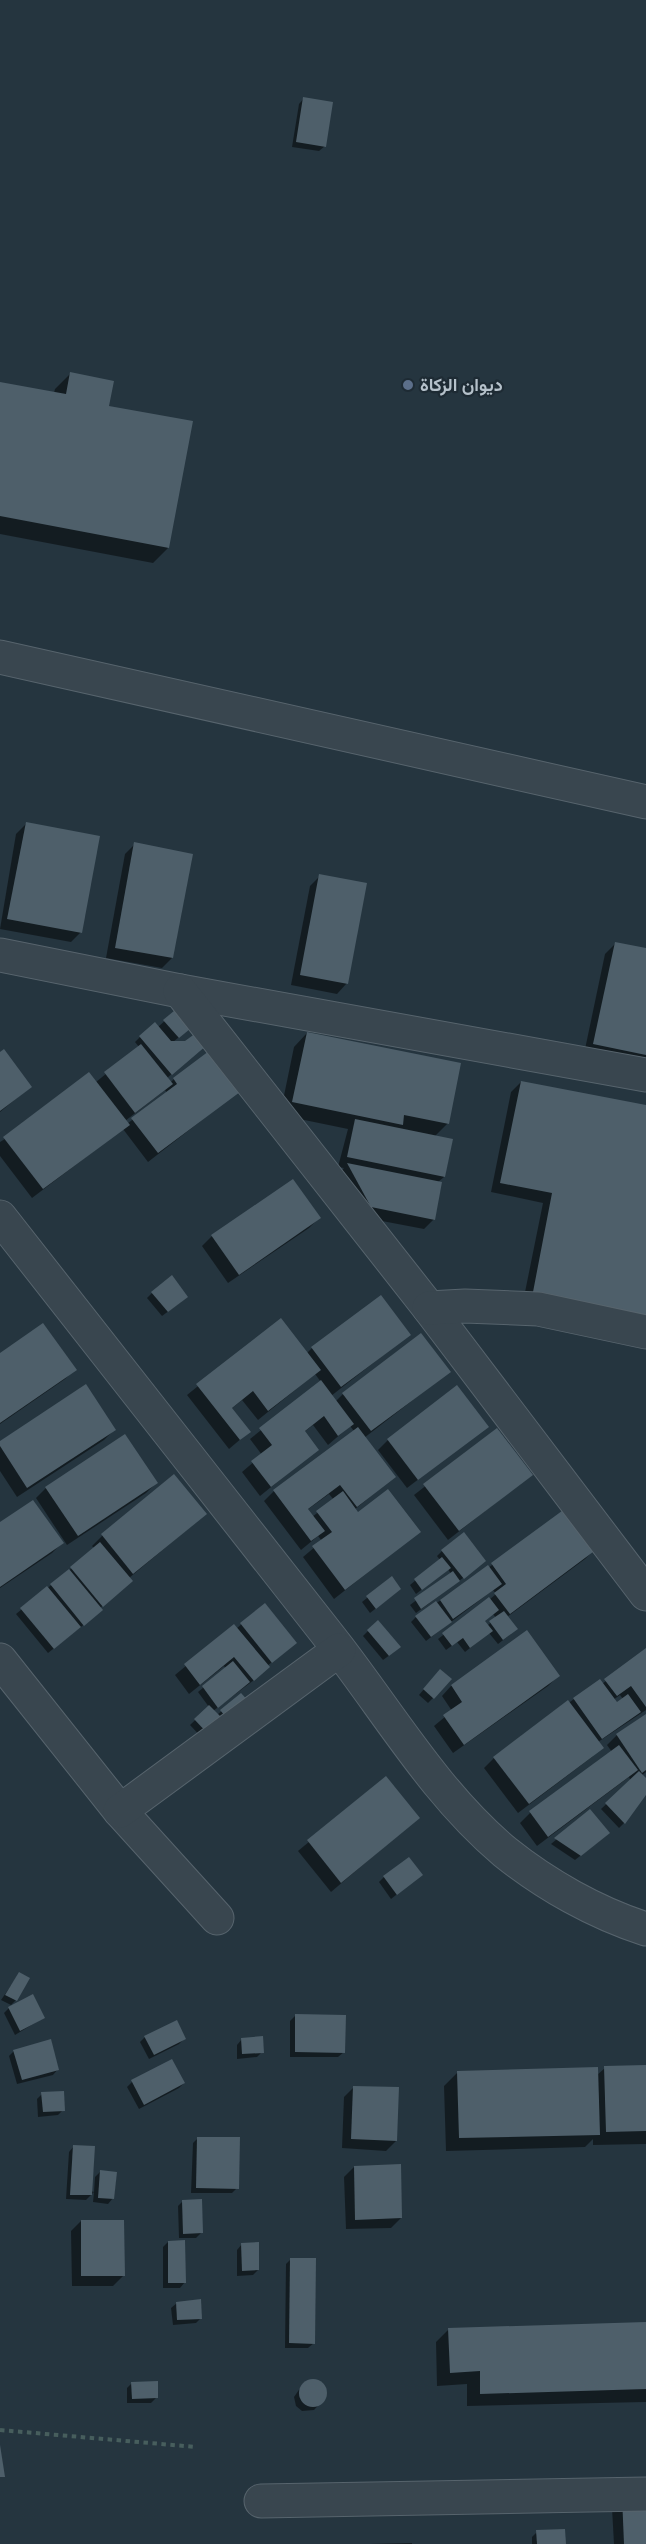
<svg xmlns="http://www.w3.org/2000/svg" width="646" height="2544" font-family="Figtree,Vazirmatn,sans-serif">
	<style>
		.shadow { fill: #0007; fill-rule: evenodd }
		.building { fill: #4e5f6a }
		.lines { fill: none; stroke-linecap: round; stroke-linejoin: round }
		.minor-casing { stroke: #57646d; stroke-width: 35 }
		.path { stroke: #475e5d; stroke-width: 4; stroke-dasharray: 4.5 4.5; stroke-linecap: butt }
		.minor { stroke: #39464f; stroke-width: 33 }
		.service-dot { fill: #5c6f8a; stroke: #1e2b34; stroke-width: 2 }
		.labels { text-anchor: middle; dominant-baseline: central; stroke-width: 4.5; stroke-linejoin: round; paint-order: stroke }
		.poi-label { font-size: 18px; font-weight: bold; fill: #b5c1ca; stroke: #1e2b34; text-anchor: start }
	</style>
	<rect width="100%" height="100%" fill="#25353f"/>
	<g class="shadow">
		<path d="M304,98L325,146L319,151L292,147L299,104Z"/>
		<path d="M70,374L107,407L168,548L153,563L0,534V383L54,393L55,389Z"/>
		<path d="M26,824L81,932L71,942L0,929L16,834Z"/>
		<path d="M135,844L172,958L162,968L106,958L125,854Z"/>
		<path d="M320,876L347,983L337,994L291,985L310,886Z"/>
		<path d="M615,944L646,950V1064L584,1054L605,954Z"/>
		<path d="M179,1008L189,1029L173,1042L200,1050L167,1078L170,1083L174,1079L238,1092L148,1162L123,1129L32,1198L0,1156V1142L96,1082L139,1047L135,1042L140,1037L155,1024L158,1027ZM165,1090L167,1093L127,1124L125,1121Z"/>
		<path d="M307,1033L448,1123L434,1137L444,1177L438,1182L434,1219L424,1229L361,1217L338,1174L344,1168L338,1167L348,1129L280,1115L294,1047Z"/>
		<path d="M0,1053L30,1087L0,1112Z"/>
		<path d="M521,1082L646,1107V1331L523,1302L543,1203L491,1192L511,1092Z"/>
		<path d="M319,1218L309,1228L228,1283L202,1246L212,1236Z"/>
		<path d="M152,1293L181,1302L162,1316L147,1298Z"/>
		<path d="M280,1320L306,1354L312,1348L409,1335L331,1396L335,1402L343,1394L449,1372L364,1438L394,1477L354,1510L358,1514L419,1532L334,1599L303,1557L322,1541L318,1536L301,1550L264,1501L274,1491L354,1431L350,1426L328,1445L313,1425L304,1432L317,1450L260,1496L242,1472L262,1455L250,1439L321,1382L315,1374L258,1420L242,1400L231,1409L249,1432L229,1449L187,1395ZM329,1494L334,1500L312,1517L307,1510Z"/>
		<path d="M0,1355L75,1369L65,1379L0,1424Z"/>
		<path d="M487,1427L407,1488L378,1450L388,1440Z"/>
		<path d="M114,1430L104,1440L17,1497L0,1471V1443Z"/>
		<path d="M497,1430L531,1475L448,1540L414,1495Z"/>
		<path d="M174,1476L195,1523L129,1578L126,1586L100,1608L96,1615L48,1653L16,1614L95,1549L92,1546L102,1536Z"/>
		<path d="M156,1483L146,1493L67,1545L36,1498L46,1488Z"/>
		<path d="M566,1510L595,1549L585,1559L507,1617L511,1634L498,1644L489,1633L465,1652L457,1642L446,1650L438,1639L489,1600L496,1594L493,1590L426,1641L411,1622L416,1617L488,1568ZM493,1614L496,1618L487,1626L484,1621Z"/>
		<path d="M0,1524L62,1543L52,1553L0,1588Z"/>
		<path d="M442,1551L479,1566L416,1613L410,1605L451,1574L448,1569L416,1594L410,1585L440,1560L437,1556Z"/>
		<path d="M392,1578L394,1594L370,1613L362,1602Z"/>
		<path d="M264,1605L290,1648L267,1666L258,1677L213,1711L217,1715L241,1695L204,1740L190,1725L209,1707L198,1692L226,1669L224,1666L189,1694L175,1675L234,1626L236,1629Z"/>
		<path d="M368,1631L394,1652L383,1660L363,1636Z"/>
		<path d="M527,1632L558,1676L548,1686L453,1753L434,1726L452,1711L442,1696L451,1686Z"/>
		<path d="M646,1650V1710L598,1742L602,1747L592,1757L518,1813L484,1768L494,1758L574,1699L602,1684ZM620,1695L623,1699L616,1704L613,1700Z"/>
		<path d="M435,1676L433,1698L428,1703L419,1695Z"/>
		<path d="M646,1716V1772L641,1776L646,1780V1792L624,1823L619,1828L601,1809L631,1781L629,1777L537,1846L520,1823L530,1813L612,1752L607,1745L617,1735Z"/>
		<path d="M386,1778L418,1818L331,1892L298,1851Z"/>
		<path d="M590,1811L603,1838L575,1860L551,1844Z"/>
		<path d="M384,1877L416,1879L391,1899L379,1882Z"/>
		<path d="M19,1974L16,2000L11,2005L1,2000Z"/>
		<path d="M9,2008L43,2018L15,2035L4,2013Z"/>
		<path d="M295,2016L344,2052L338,2057H290V2021Z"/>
		<path d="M145,2037L184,2039L179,2044L149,2059L140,2042Z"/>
		<path d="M242,2039L262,2052L257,2057L237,2059V2045Z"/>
		<path d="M14,2051L58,2069L53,2075L17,2084L9,2056Z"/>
		<path d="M646,2067V2144L593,2145V2139L585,2147L446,2151L444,2086L458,2072L597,2075L605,2068Z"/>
		<path d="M132,2082L184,2083L179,2088L139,2109L127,2087Z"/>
		<path d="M354,2087L396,2141L386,2151L342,2148L344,2097Z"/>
		<path d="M42,2094L63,2110L58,2115L38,2117L37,2099Z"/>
		<path d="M198,2138L237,2188L232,2193H191L193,2143Z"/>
		<path d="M74,2146L91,2191L94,2192L95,2177L100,2172L113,2198L108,2204L93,2202L94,2192L86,2200L66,2199L69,2152Z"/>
		<path d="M354,2167L401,2218L391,2228L346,2229L344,2177Z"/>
		<path d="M183,2201L201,2233L196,2238H179L178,2206Z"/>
		<path d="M81,2221L123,2276L113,2286H72L71,2231Z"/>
		<path d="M168,2242L185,2282L180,2288H163V2247Z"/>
		<path d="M242,2244L258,2270L253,2275L237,2276V2250Z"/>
		<path d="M291,2259L314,2343L308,2348H285L286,2264Z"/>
		<path d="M177,2303L201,2318L196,2323L173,2325L171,2308Z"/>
		<path d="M646,2324V2402L467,2406V2384L437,2386L436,2342L449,2329Z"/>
		<path d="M316,2380L323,2385L325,2398L314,2410L302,2411L296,2406L294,2397L303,2384Z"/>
		<path d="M132,2383L156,2398L151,2403H127V2388Z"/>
		<path d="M646,2497V2544H614L612,2508Z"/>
		<path d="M537,2532L565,2544H532V2537Z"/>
		<path d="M412,2543V2544H370Z"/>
	</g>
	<g class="building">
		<path d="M303,97L333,102L326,147L296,142Z"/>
		<path d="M70,372L114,381L109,406L193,421L169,548L0,516V382L66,394Z"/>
		<path d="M26,822L100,836L82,933L7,919Z"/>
		<path d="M134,842L193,854L173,958L115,948Z"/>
		<path d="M319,874L367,883L348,984L300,975Z"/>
		<path d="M615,942L646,948V1055L593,1044Z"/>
		<path d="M180,1006L196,1024L179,1038L163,1020Z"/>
		<path d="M155,1022L171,1041H185L196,1033L207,1045L172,1075L139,1036Z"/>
		<path d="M307,1032L461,1063L449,1124L404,1115L403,1125L292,1102Z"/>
		<path d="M141,1044L173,1084L135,1113L104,1072Z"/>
		<path d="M4,1049L32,1087L0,1111V1052Z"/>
		<path d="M209,1051L240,1092L158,1153L131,1118L177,1084L173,1078Z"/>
		<path d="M89,1072L130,1125L43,1189L3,1137Z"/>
		<path d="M521,1081L646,1105V1315L533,1292L552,1193L500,1183Z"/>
		<path d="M355,1119L453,1139L445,1177L347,1157Z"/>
		<path d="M347,1163L442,1182L435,1220L371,1207Z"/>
		<path d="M293,1179L321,1218L239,1275L211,1235Z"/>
		<path d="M172,1275L188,1297L168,1312L151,1292Z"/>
		<path d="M381,1295L411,1335L341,1387L311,1347Z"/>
		<path d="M281,1318L321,1370L268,1411L253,1391L232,1408L251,1432L240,1440L196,1384Z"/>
		<path d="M43,1323L77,1370L0,1423V1353Z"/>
		<path d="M421,1333L451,1372L371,1431L342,1393Z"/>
		<path d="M321,1380L354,1424L338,1436L324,1416L305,1431L319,1450L271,1487L251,1461L272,1445L259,1428Z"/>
		<path d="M86,1384L116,1430L27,1488L0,1446V1441Z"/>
		<path d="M457,1385L489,1427L418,1480L387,1439Z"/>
		<path d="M358,1427L396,1477L357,1507L340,1485L308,1509L325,1531L311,1541L273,1490Z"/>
		<path d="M497,1428L533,1475L459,1531L423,1484Z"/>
		<path d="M125,1434L158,1483L78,1536L45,1487Z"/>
		<path d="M174,1474L207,1514L133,1574L101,1534Z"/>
		<path d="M388,1489L421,1532L345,1590L312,1546L332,1532L316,1511L343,1491L358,1512Z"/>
		<path d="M33,1500L64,1543L0,1587V1522Z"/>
		<path d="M566,1508L597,1549L510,1614L494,1593L506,1584L491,1563Z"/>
		<path d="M464,1532L486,1561L464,1579L441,1550Z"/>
		<path d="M100,1542L133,1581L103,1607L70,1567Z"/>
		<path d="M442,1557L451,1568L422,1590L414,1579Z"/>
		<path d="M488,1565L502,1584L453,1619L440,1600Z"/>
		<path d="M69,1569L103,1610L84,1626L50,1584Z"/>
		<path d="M453,1571L460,1581L421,1609L414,1598Z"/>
		<path d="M392,1576L401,1589L376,1609L366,1596Z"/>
		<path d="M47,1586L81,1627L54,1649L20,1608Z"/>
		<path d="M489,1597L499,1610L485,1621L493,1631L470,1648L463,1638L452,1646L442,1633Z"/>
		<path d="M436,1601L452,1622L431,1637L415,1616Z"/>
		<path d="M265,1603L297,1643L272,1663L240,1623Z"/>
		<path d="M504,1611L518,1629L503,1640L489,1621Z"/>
		<path d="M378,1620L401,1647L389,1656L367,1630Z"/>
		<path d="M234,1624L270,1667L254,1681L234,1657L200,1685L184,1664Z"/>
		<path d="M527,1630L560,1676L464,1745L443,1715L462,1702L451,1685Z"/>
		<path d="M646,1648V1707L631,1686L617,1696L604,1679Z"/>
		<path d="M233,1661L250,1682L218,1708L202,1686Z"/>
		<path d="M440,1669L452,1679L434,1699L423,1689Z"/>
		<path d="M600,1679L617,1702L628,1694L641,1712L602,1739L573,1698Z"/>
		<path d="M241,1693L251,1704L230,1722L220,1710Z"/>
		<path d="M568,1700L604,1748L529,1804L493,1757Z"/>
		<path d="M209,1705L225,1721L210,1736L194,1719Z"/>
		<path d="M646,1714V1770L642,1773L616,1734Z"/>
		<path d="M619,1745L638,1770L548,1837L529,1811Z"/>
		<path d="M639,1771L646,1778V1795L625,1824L605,1803Z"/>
		<path d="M386,1776L420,1818L341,1883L307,1840Z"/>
		<path d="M590,1809L610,1833L581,1856L554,1838Z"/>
		<path d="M409,1857L423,1875L397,1895L383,1876Z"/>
		<path d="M19,1972L30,1978L17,2001L5,1995Z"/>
		<path d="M33,1994L45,2018L20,2031L8,2007Z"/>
		<path d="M295,2014L346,2015L345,2053L295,2052Z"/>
		<path d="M177,2020L186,2039L154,2055L144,2036Z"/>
		<path d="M263,2036L264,2053L242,2054L241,2038Z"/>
		<path d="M51,2039L59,2070L22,2080L13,2050Z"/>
		<path d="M172,2059L185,2083L144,2105L131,2080Z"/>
		<path d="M646,2065V2131L606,2132L604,2066Z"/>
		<path d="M598,2067L600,2135L459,2138L457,2071Z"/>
		<path d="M353,2086L399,2087L397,2141L351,2139Z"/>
		<path d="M64,2091L65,2111L43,2112L41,2092Z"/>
		<path d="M197,2137H240L239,2189L196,2188Z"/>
		<path d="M73,2145L95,2146L92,2195H70Z"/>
		<path d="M401,2164L402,2218L355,2220L354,2166Z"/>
		<path d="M100,2170L117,2172L114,2199L98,2198Z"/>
		<path d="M202,2199L203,2233L183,2234L182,2200Z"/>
		<path d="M81,2220H124L125,2276H81Z"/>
		<path d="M185,2240L186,2283H168V2241Z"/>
		<path d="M259,2242V2270L242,2271L241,2243Z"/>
		<path d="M290,2258H316L315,2344L289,2343Z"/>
		<path d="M201,2299L202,2319L177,2320L176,2302Z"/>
		<path d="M646,2322V2389L480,2394V2371L450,2373L448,2328Z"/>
		<circle cx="313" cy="2393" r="14"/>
		<path d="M158,2381V2398L132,2399L131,2382Z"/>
		<path d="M0,2445L5,2477H0Z"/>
		<path d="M622,2496H646V2544H624Z"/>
		<path d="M565,2529L566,2544H537L536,2530Z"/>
	</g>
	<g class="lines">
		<defs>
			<g id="minor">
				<path d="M0,657L646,802"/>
				<path d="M0,955L180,991L646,1075"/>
				<path d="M180,991L429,1308L646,1594"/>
				<path d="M0,1217C112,1359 223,1502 335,1644C390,1715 436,1794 505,1852C546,1885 596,1913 646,1929"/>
				<path d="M429,1308L465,1306L538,1309L646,1332"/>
				<path d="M0,1660L120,1811L217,1918"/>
				<path d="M120,1811L339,1650"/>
				<path d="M261,2501L646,2494"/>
			</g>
		</defs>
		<use href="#minor" class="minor-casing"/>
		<path class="path" d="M0,2430L196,2447"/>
		<use href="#minor" class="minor"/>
	</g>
	<circle class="service-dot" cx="408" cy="385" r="6"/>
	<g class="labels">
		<g class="poi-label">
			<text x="420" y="385">ديوان الزكاة</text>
		</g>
	</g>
</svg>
